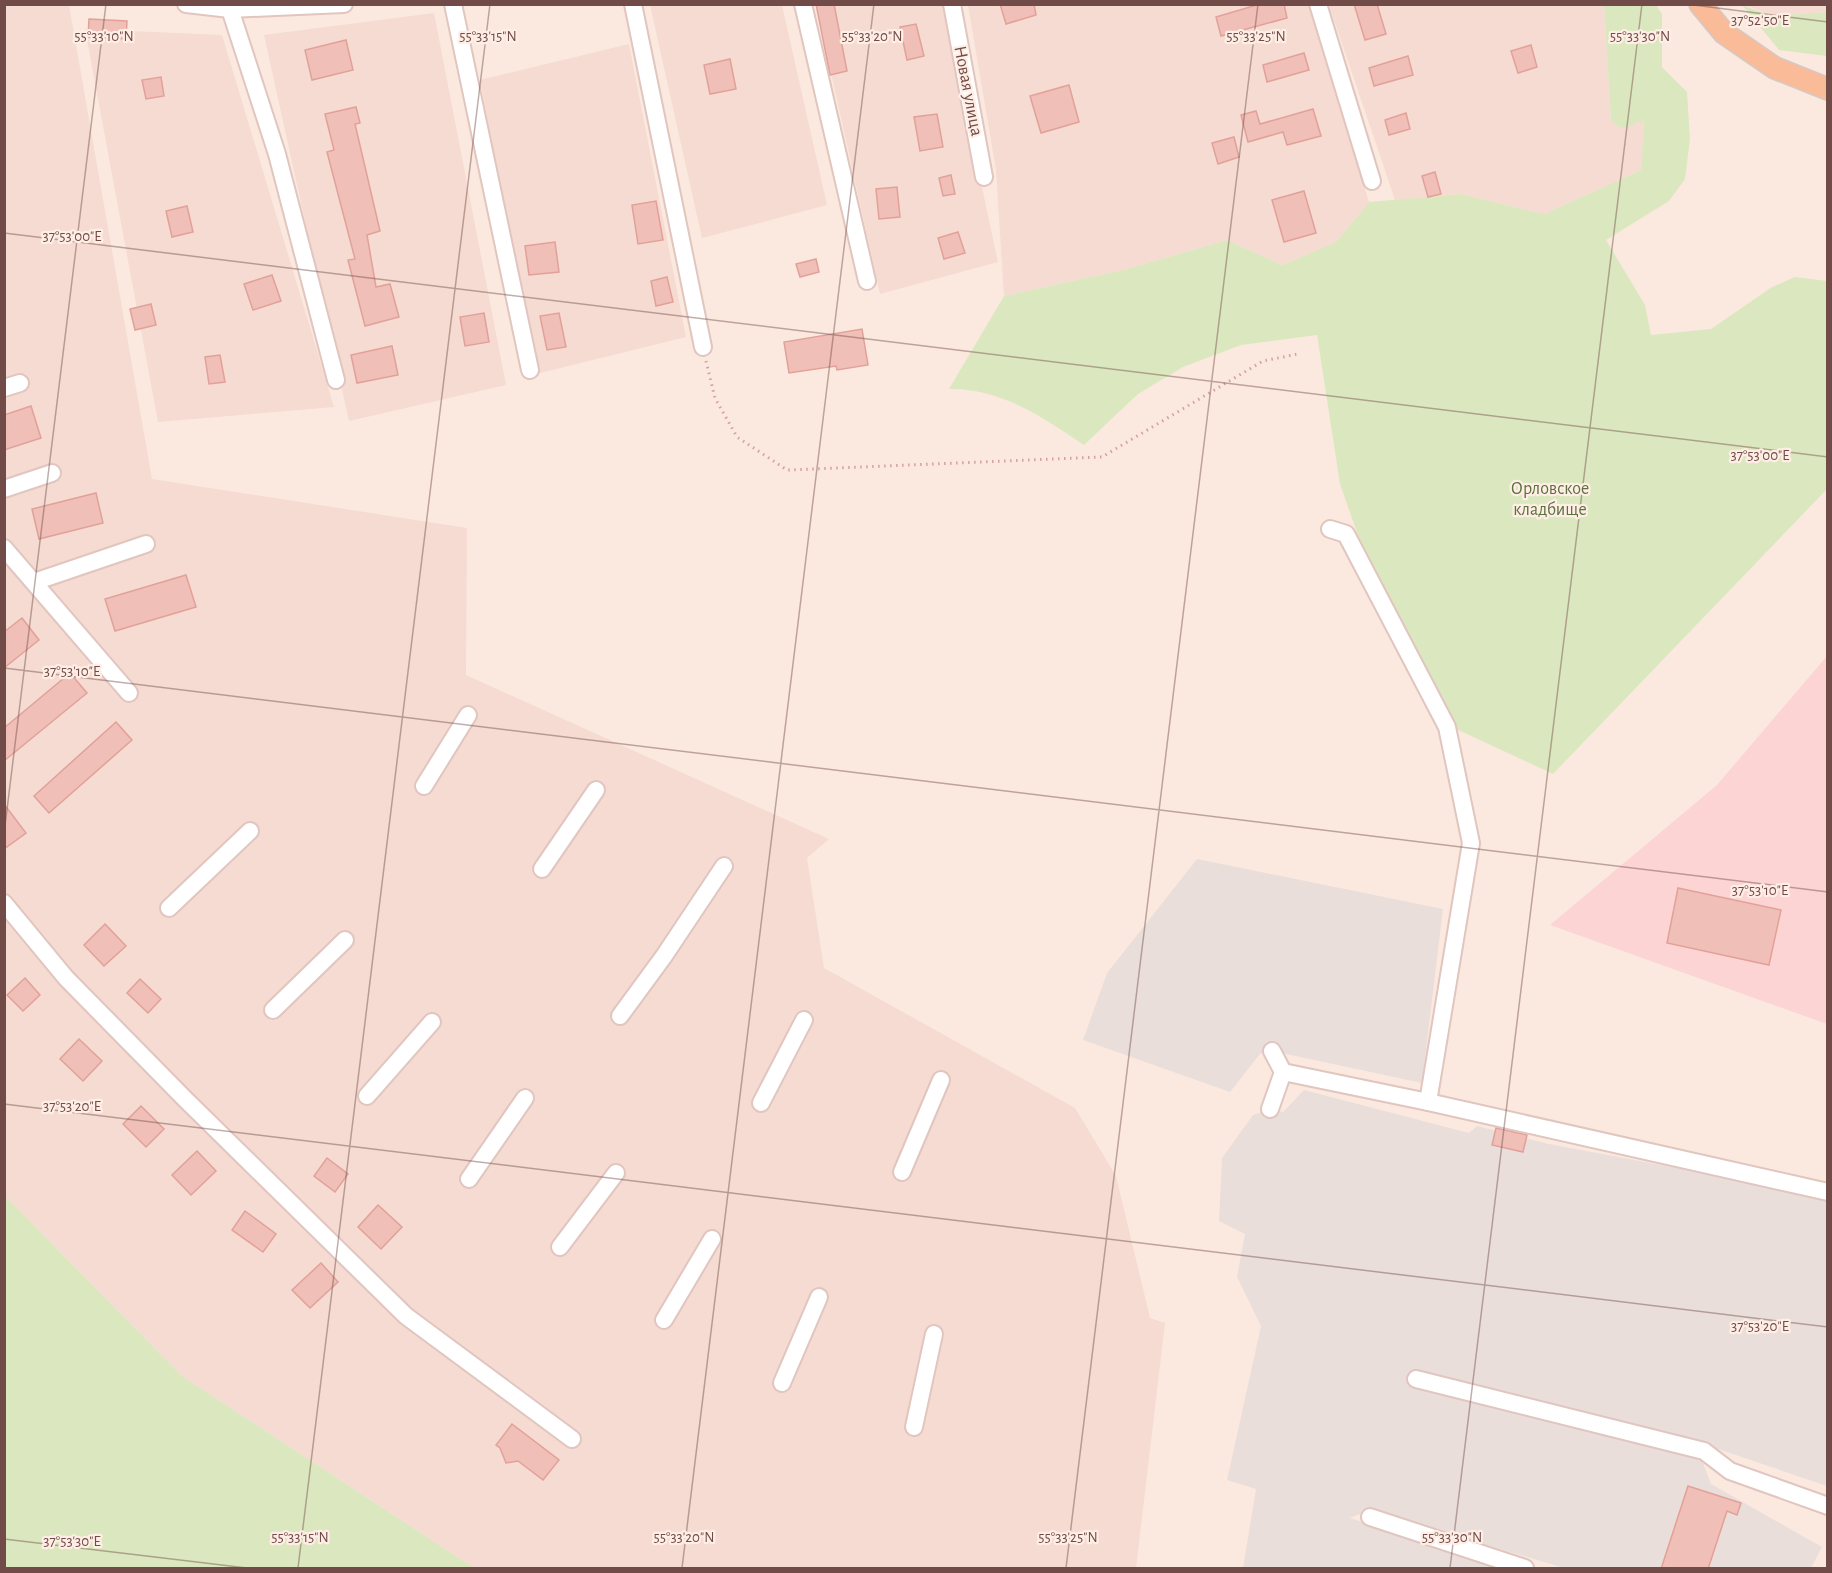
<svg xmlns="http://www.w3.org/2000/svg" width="1832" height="1573" font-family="'Alegreya Sans',sans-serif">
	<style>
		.residential { fill: #f5dbd1 }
		.commercial { fill: #fcd4d3 }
		.industrial { fill: #eadedb }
		.green { fill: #dbe8bf }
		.building { fill: #f0bfb8; stroke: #e2a198; stroke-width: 1.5 }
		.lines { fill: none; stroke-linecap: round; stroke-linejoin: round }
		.minor-casing { stroke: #e1c5bf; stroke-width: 20 }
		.major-casing { stroke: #d4c9c8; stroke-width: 24 }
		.path { stroke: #d4a29c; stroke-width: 3; stroke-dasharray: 1.5 4.5; stroke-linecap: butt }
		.minor { stroke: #fff; stroke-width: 16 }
		.major { stroke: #f9bb98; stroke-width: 21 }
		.ticks { fill: none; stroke: #714b48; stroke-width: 1.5; stroke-opacity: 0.45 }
		.labels { text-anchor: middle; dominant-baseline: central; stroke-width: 4.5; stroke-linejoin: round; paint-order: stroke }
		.street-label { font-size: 18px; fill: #714b48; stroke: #ffeee5 }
		.park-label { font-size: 18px; fill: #5b713e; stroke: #ffeee5 }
		.ticks-label { font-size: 15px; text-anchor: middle; fill: #714b48; stroke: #ffeee5; stroke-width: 4.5; stroke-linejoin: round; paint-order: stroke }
	</style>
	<rect width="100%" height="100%" fill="#fbe9df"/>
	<g class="residential">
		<path d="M4,5H69L152,479L467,528L466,675L829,839L807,858L824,968L1075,1108L1116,1176L1150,1318L1165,1323L1136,1568H474L182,1376L5,1196Z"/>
		<path d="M650,5H782L827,205L702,238Z"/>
		<path d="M816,5H943L998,262L880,294Z"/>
		<path d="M968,5H1308L1369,202L1336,242L1282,265L1227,240L1127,269L1004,296L996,170Z"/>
		<path d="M1329,5H1604L1611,121L1644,119L1641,170L1544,214L1461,194L1395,200Z"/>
		<path d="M1746,5H1827V12L1772,16Z"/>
		<path d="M434,13L506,385L349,421L264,35Z"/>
		<path d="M85,29L222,35L334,407L158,422Z"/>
		<path d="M629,44L686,337L536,374L480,80Z"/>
	</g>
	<path class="commercial" d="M1827,656V1024L1550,925L1717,785Z"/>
	<g class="industrial">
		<path d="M1197,859L1443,909L1422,1083L1272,1051L1260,1054L1230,1092L1083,1040L1107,973Z"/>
		<path d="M1304,1090L1469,1133L1477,1126L1549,1144L1827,1196V1486L1709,1446L1574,1417L1413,1371L1409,1385L1700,1455L1711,1484L1822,1547L1811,1568H1564L1370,1510L1350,1518L1488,1563L1490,1568H1243L1256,1489L1227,1480L1261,1326L1237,1277L1245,1234L1219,1221L1222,1158L1253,1115L1270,1109L1283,1112Z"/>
	</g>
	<g class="green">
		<path d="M1604,5H1656L1662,14V67L1687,92L1690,139L1685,179L1669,201L1606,240L1645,305L1651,335L1711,329L1772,287L1795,277L1827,281V489L1553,774L1452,727L1376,587L1340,484L1317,335L1241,345L1183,367L1138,394L1084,445C1043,417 1000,388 949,389L1004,296L1127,269L1227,240L1282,265L1336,242L1369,202L1461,194L1544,214L1641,170L1644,120L1622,129L1611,121Z"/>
		<path d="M1742,5L1772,16L1827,12V56L1779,50Z"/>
		<path d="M5,1196L182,1376L474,1568H5Z"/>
	</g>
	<g class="building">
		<path d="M816,4H834L847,71L830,75Z"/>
		<path d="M1000,4H1034L1036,15L1006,24Z"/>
		<path d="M1260,4H1284L1287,18L1221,36L1216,17Z"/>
		<path d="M1354,4H1377L1386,34L1365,40Z"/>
		<path d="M89,19L127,21L126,39L88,37Z"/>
		<path d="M916,24L924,56L907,60L900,27Z"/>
		<path d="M346,40L353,70L312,80L305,50Z"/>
		<path d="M1531,45L1537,67L1518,73L1511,51Z"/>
		<path d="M1304,53L1309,70L1267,82L1263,65Z"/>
		<path d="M1408,56L1413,75L1374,86L1369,68Z"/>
		<path d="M730,59L736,89L710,94L704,65Z"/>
		<path d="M161,77L164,96L146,99L142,80Z"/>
		<path d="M1069,85L1079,122L1041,133L1030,96Z"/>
		<path d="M356,107L360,123L355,124L380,231L367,235L376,287L390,284L399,317L365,326L348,260L355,259L327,152L334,150L325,114Z"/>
		<path d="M1313,109L1321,136L1287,145L1283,132L1248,142L1241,115L1256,111L1260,124Z"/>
		<path d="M1406,113L1410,129L1389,135L1385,120Z"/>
		<path d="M937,114L943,147L920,151L914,117Z"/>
		<path d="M1234,137L1239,157L1218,164L1212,143Z"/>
		<path d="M1435,172L1441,194L1428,197L1422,176Z"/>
		<path d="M951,175L955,194L943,196L939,178Z"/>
		<path d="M897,187L900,217L879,219L876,189Z"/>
		<path d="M1304,191L1316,233L1284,242L1272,200Z"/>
		<path d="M656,201L663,240L638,244L632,205Z"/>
		<path d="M187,206L193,232L172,237L166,211Z"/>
		<path d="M958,232L965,253L944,259L938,238Z"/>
		<path d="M555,242L559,272L529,275L525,246Z"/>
		<path d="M816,259L819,272L800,277L796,264Z"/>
		<path d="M272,275L281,301L253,310L244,284Z"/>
		<path d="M667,277L673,302L656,306L651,281Z"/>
		<path d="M151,304L156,325L135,330L130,309Z"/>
		<path d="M484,313L489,342L465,346L460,317Z"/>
		<path d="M559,313L566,347L547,350L540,316Z"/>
		<path d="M862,329L868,365L837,370L836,366L789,373L784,342Z"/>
		<path d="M392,346L398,375L357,383L351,355Z"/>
		<path d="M220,355L225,382L209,384L205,357Z"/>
		<path d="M31,406L41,438L4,450V415Z"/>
		<path d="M96,493L103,523L39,539L32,509Z"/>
		<path d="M186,575L196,607L115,631L105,599Z"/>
		<path d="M22,618L39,640L4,668V632Z"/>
		<path d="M70,673L87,693L4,761V728Z"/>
		<path d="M116,722L132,740L49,813L34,796Z"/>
		<path d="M4,804L26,833L4,849Z"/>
		<path d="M1678,888L1781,910L1769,965L1667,943Z"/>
		<path d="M105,924L126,946L104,966L84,945Z"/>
		<path d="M25,978L40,995L23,1011L7,995Z"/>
		<path d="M140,979L161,999L148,1013L127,993Z"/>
		<path d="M79,1039L102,1061L83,1081L60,1059Z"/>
		<path d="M141,1106L164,1129L146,1147L123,1124Z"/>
		<path d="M1496,1128L1527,1135L1523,1152L1492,1145Z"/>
		<path d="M197,1151L216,1171L191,1195L172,1175Z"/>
		<path d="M327,1158L348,1174L335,1192L314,1176Z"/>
		<path d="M378,1205L402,1227L381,1249L358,1227Z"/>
		<path d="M245,1211L276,1234L263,1252L232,1230Z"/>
		<path d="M321,1263L338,1282L310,1308L292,1290Z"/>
		<path d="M512,1424L559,1460L543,1480L518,1461L506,1463L500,1448L496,1445Z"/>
		<path d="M1688,1486L1741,1503L1737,1515L1727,1511L1708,1569H1661Z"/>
	</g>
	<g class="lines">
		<defs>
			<g id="minor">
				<path d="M186,4L230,9L344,4"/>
				<path d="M453,4L530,370"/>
				<path d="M633,4L703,347"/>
				<path d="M803,4L867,281"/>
				<path d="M952,4L984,177"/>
				<path d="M1318,4L1372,181"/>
				<path d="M230,9L277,154L336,380"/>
				<path d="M4,388L20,383"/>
				<path d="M4,489L52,473"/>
				<path d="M1330,529L1346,534L1447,727L1471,843L1428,1102L1828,1192"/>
				<path d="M4,548L129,693"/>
				<path d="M34,582L146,544"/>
				<path d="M424,786L468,715"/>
				<path d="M542,869L596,790"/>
				<path d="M4,903L66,978L185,1099L406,1316L572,1439"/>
				<path d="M169,908L250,831"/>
				<path d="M273,1010L345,940"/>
				<path d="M620,1016L664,956L724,866"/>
				<path d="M1283,1072L1428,1102"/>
				<path d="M367,1096L432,1022"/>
				<path d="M761,1103L804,1020"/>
				<path d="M1270,1109L1283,1072L1272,1051"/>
				<path d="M902,1172L941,1080"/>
				<path d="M469,1179L525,1098"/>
				<path d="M560,1247L616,1173"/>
				<path d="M664,1320L712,1239"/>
				<path d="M1416,1379L1704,1451L1730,1471L1828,1506"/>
				<path d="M782,1383L819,1297"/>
				<path d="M914,1427L934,1334"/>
				<path d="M1370,1517L1525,1568"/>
			</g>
			<path id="major" d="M1700,4L1724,33L1775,68L1828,89"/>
		</defs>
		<use href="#minor" class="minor-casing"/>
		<use href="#major" class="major-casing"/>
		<path class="path" d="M706,361L715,398L737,437L787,470L1102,457L1263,361L1298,354"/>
		<use href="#minor" class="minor"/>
		<use href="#major" class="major"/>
	</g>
	<path class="ticks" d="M1686,4L1828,22M4,233L1828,457M4,668L1828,892M4,834L106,4M4,1104L1828,1327M4,1539L247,1568M298,1568L490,4M682,1568L874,4M1066,1568L1258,4M1450,1568L1642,4"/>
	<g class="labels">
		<g class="street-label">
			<text transform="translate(968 91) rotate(79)">Новая улица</text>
		</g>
		<g class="park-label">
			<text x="1550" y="489">Орловское<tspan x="1550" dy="21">кладбище</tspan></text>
		</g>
	</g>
	<g class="ticks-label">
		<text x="1760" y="25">37°52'50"E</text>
		<text x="104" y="41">55°33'10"N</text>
		<text x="488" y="41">55°33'15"N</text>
		<text x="872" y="41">55°33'20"N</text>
		<text x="1256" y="41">55°33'25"N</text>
		<text x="1640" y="41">55°33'30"N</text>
		<text x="72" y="241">37°53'00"E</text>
		<text x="1760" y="460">37°53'00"E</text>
		<text x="72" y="676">37°53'10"E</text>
		<text x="1760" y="895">37°53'10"E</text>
		<text x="72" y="1111">37°53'20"E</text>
		<text x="1760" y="1331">37°53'20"E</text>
		<text x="300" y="1542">55°33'15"N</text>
		<text x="684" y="1542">55°33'20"N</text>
		<text x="1068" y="1542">55°33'25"N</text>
		<text x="1452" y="1542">55°33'30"N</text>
		<text x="72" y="1546">37°53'30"E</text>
	</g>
	<rect width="1832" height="1573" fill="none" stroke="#714b48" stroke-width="12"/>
</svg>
